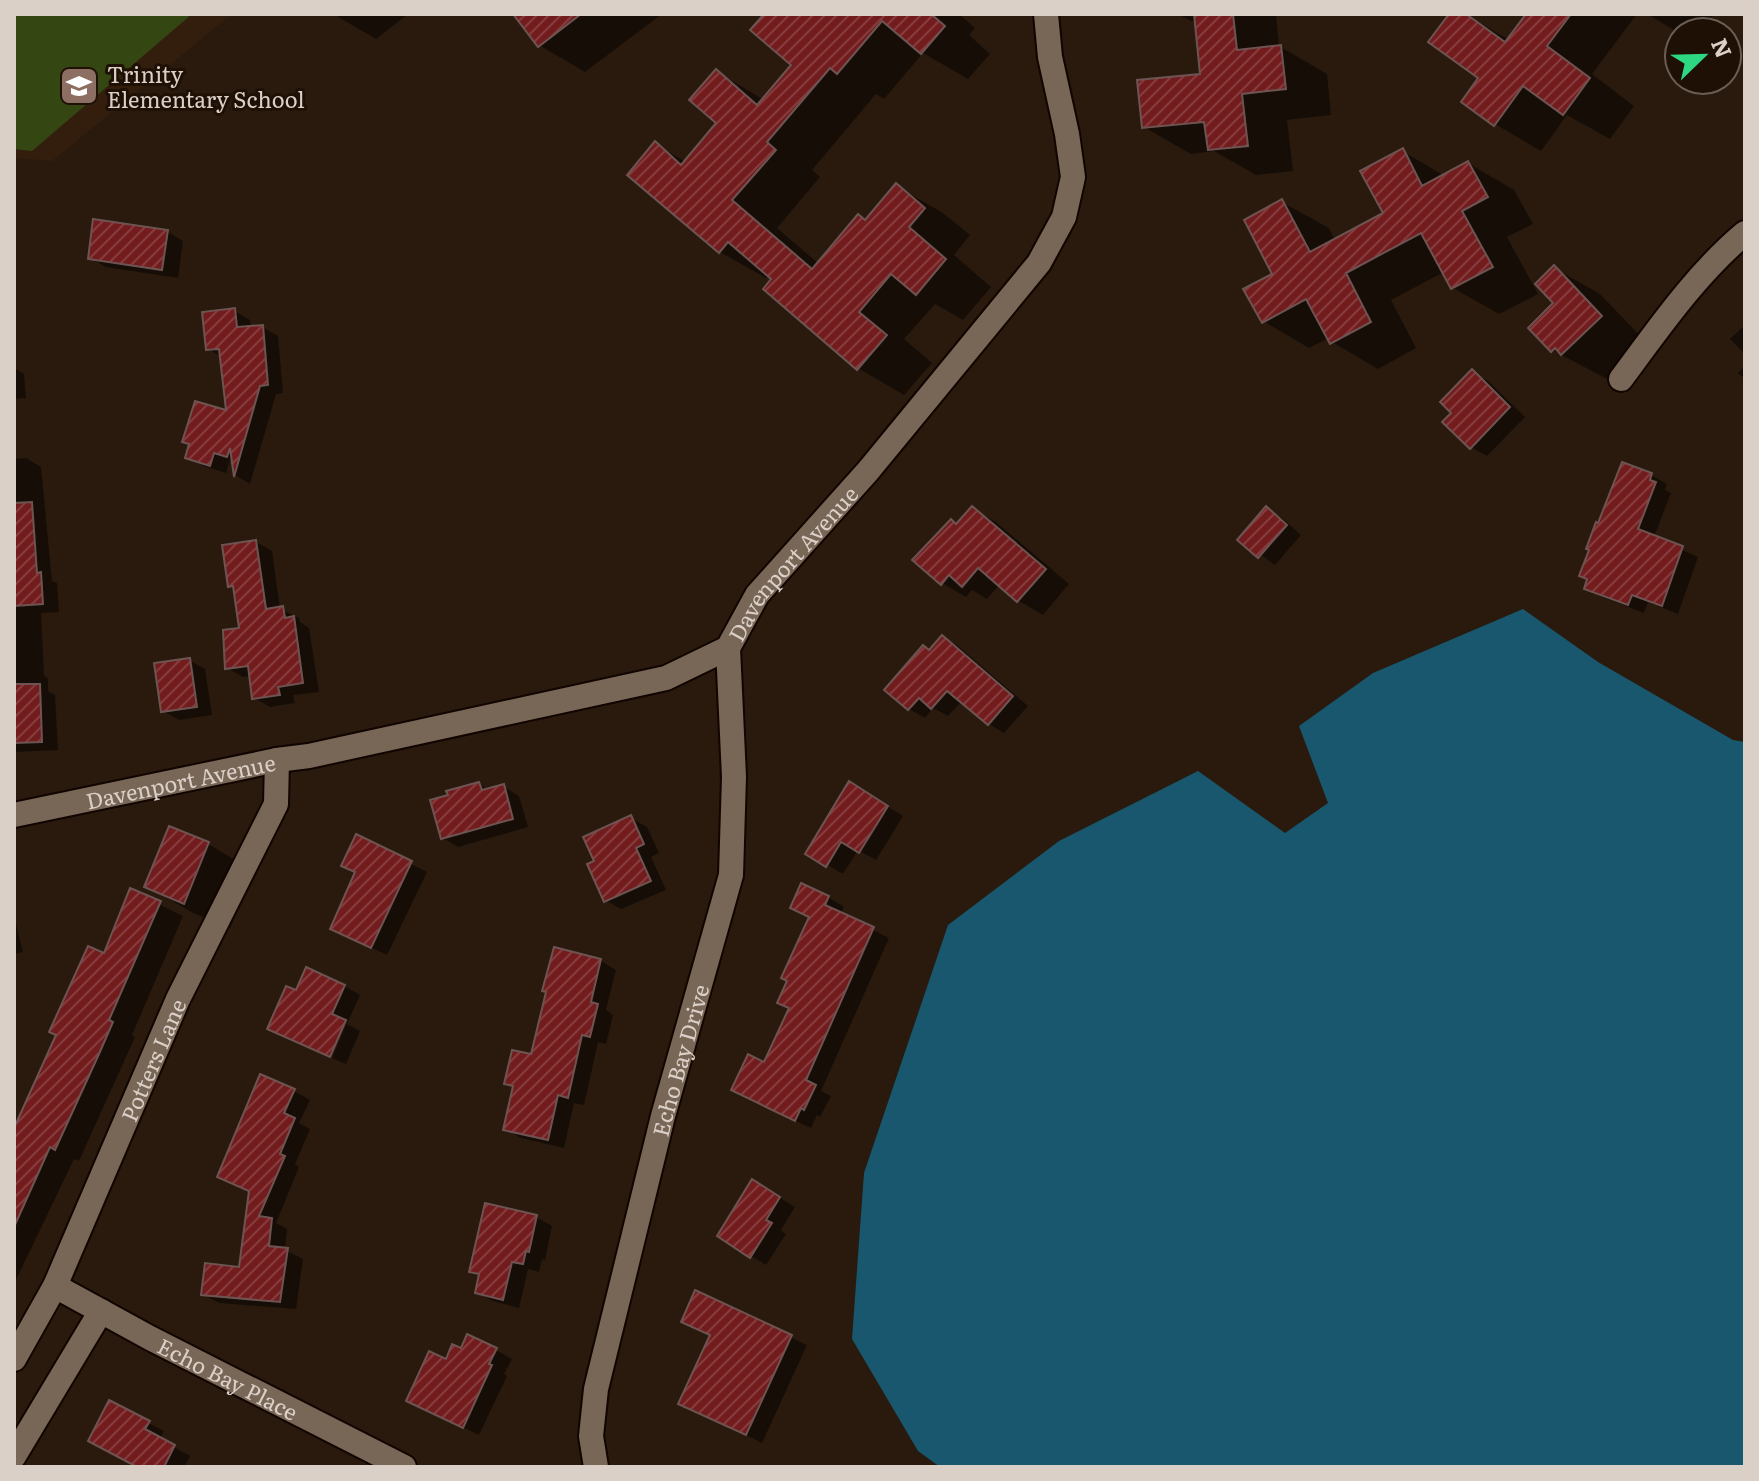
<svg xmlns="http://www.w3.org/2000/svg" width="1759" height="1481" font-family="Literata,serif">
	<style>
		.built { fill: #331e0d }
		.pitch { fill: #344611 }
		.water { fill: #18576e }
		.shadow { fill: #0007 }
		.building { fill: url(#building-hatch); stroke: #6d5452; stroke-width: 2 }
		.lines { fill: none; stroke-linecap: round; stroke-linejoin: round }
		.minor-casing { stroke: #110500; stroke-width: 28 }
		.minor { stroke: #786657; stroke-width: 24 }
		.labels { text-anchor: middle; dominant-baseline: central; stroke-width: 6; stroke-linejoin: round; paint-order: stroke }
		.poi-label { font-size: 22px; fill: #dbd0c8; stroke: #1f1005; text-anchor: start }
		.street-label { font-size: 22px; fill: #dbd0c8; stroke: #1f1005 }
	</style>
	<defs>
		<pattern id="building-hatch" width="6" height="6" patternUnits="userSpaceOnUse" patternTransform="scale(2)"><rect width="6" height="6" fill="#731c1e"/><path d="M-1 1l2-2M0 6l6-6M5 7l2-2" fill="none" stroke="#863c3d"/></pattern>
	</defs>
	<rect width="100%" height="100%" fill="#291a0d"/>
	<path class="built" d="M14,14H232L52,161L14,158Z"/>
	<path class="pitch" d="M14,14H192L32,151L14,149Z"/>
	<path class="water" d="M1523,609L1598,662L1733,740L1745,742V1467H940L918,1451L852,1339L864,1173L948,925L1059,841L1198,771L1285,833L1328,803L1299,726L1373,673Z"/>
	<g class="shadow">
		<path d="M333,14H408L376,39Z"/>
		<path d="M516,14H662L585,72L539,45Z"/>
		<path d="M767,14H959L975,28L969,35L990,54L968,79L923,53L884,99L876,94L812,170L820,177L777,228L819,264L867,222L896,186L943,213L970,235L954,255L991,287L963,320L935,304L904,339L932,363L904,395L858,368L769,275L766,278L720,252L655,144L686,162L719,123L716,71L764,100L794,65Z"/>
		<path d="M1178,14H1276L1279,46L1327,74L1331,115L1287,120L1293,171L1256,175L1214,151L1191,154L1144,127L1202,75L1197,21H1191Z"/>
		<path d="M1451,14H1465L1509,40L1528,14H1637L1592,74L1634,106L1610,139L1567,115L1541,151L1495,124L1481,78Z"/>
		<path d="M1647,14H1714L1700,32L1679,33Z"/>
		<path d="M1402,151L1445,176L1468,163L1514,190L1533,224L1507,237L1538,294L1499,314L1453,288L1444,272L1391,300L1416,348L1378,369L1332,342L1329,338L1309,348L1263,321L1275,274L1282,202L1329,228L1335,241L1386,214Z"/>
		<path d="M168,232L183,241L178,278L106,267L90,258Z"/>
		<path d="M1554,268L1600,294L1647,343L1609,380L1552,350L1556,303Z"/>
		<path d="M234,311L250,320L251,328L262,327L278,336L283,393L276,394L250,484L235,475L234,462L230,460L226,473L203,466L187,457L228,413L222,357L208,349Z"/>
		<path d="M1745,325V354L1730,339Z"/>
		<path d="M1745,366V379L1738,373Z"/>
		<path d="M14,368L24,374L26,398L14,399Z"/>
		<path d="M1472,372L1488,381L1525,417L1487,456L1471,447Z"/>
		<path d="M26,458L41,467L52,581L57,583L59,612L41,613L44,676L48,678V691L55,695L58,750L15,752L14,459Z"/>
		<path d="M1651,475L1667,484L1665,490L1671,493L1654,537L1698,557L1678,614L1648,602L1644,613L1602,597L1586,588Z"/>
		<path d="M972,508L996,522L1069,584L1043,615L1019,601L1000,584L987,599L972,590L966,597L942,583L958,526Z"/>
		<path d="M1266,509L1282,518L1301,535L1275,565L1240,540Z"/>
		<path d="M256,542L272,551L280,609L299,618L300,622L309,628L319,692L293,695L295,703L270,707L254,698L251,676L243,677L227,668L241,630L235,588L230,586Z"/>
		<path d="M943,637L958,646L1028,706L1004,733L989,724L962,701L948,716L933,708L925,718L909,709L930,651Z"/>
		<path d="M189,660L205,669L212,715L179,720L163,711Z"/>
		<path d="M479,784L489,790L503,786L519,796L528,827L458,847L442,838Z"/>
		<path d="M865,793L903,816L876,860L858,850L843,874L807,853Z"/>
		<path d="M631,818L647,827L659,853L651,857L666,890L621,909L605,900L597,862Z"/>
		<path d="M357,837L427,872L387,955L348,937L357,873Z"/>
		<path d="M208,844L254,871L230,928L193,913L147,886Z"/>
		<path d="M131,891L183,916L132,1035L135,1037L79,1161L74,1159L14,1284V1149L58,1035L106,955Z"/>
		<path d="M828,897L844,907L841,914L889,938L821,1091L831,1096L820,1117L817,1115L811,1128L749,1099L791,1009L780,1002Z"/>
		<path d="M14,916L23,952L14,954Z"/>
		<path d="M555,949L601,961L616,970L606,1010L613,1015L606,1044L598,1042L584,1105L574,1103L564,1148L521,1138L505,1129L515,1088L507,1083L532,1056Z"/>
		<path d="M344,986L360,995L347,1024L360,1031L346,1064L332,1058L348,1020H344L328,1056L270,1028L297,993Z"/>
		<path d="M294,1091L310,1100L299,1123L310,1129L295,1164L299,1167L276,1223L287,1229L285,1250L303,1259L296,1309L219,1303L203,1294L240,1269L250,1192L219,1176Z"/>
		<path d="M769,1191L795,1207L781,1230L786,1234L766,1265L751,1256Z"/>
		<path d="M536,1217L552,1226L545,1260L542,1259L539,1272L528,1269L519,1308L493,1301L477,1292L481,1276L471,1271Z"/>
		<path d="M696,1293L807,1345L762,1443L681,1403L712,1336Z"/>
		<path d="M496,1350L512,1359L504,1374L507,1376L479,1435L424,1409L462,1351Z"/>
		<path d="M110,1403L164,1431L160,1439L190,1456L184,1467H140Z"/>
	</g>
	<g class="building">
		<path d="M513,14H581L538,47Z"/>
		<path d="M764,14H931L945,26L921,54L882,21L837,74L830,68L767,142L776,150L732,200L812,269L858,214L865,220L896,183L925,208L909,227L946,259L916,295L891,274L859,312L887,335L857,370L763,289L771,279L728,242L719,253L627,175L655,141L681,165L716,123L689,100L716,69L757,105L791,65L750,30Z"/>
		<path d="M1194,14H1233L1237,50L1281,45L1286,89L1242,94L1248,146L1208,150L1204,122L1142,128L1137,80L1200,74Z"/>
		<path d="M1449,14H1466L1505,42L1526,14H1571L1547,46L1590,78L1563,115L1523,86L1494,126L1461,102L1478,78L1428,42Z"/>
		<path d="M1403,148L1422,186L1468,161L1488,197L1462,211L1493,267L1451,289L1421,233L1346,273L1371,322L1330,344L1306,299L1262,323L1243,289L1272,274L1244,220L1282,199L1310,252L1383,213L1360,171Z"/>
		<path d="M93,219L168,230L162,270L88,259Z"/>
		<path d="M1554,265L1602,316L1561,355L1555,348L1551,352L1528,328L1553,303L1535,284Z"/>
		<path d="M235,308L237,327L263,325L268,385L260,386L234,477L230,448L227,457L214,453L210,466L185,458L189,444L182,442L195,401L226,410L219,349L206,350L202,312Z"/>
		<path d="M1472,369L1510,407L1470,449L1442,422L1451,413L1440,402Z"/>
		<path d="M1622,462L1652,473L1650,480L1656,482L1638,529L1683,546L1662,606L1632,595L1628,605L1584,589L1587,579L1579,576L1589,550L1586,549L1596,522L1598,523Z"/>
		<path d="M32,502L37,573L41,572L43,604L14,606V503Z"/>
		<path d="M972,506L1046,569L1017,602L978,568L962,587L949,575L941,585L912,560L951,519L956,524Z"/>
		<path d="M1266,506L1287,525L1258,558L1237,540Z"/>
		<path d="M256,540L266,609L283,606L285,618L294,616L303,683L278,687L280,695L252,699L248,666L225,669L223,630L239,628L233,586L228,587L222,545Z"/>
		<path d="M942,635L1013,696L988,725L947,691L931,709L919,698L908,710L884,690L923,645L929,650Z"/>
		<path d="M190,658L197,707L161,712L154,663Z"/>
		<path d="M14,684H40L42,742L14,743Z"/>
		<path d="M849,781L888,806L859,853L841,842L826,867L805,854Z"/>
		<path d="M479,782L482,790L504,784L513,819L441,839L430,800L448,795L446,791Z"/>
		<path d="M631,815L644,844L636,848L651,881L604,902L587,864L594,861L583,837Z"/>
		<path d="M169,826L209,842L184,904L144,887Z"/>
		<path d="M356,834L412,861L371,948L330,929L355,872L341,866Z"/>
		<path d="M801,883L829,896L825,905L874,927L806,1080L816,1085L804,1110L801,1108L795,1121L731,1090L748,1054L764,1062L789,1008L777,1003L787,981L781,978L809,917L790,908Z"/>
		<path d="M130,888L161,901L109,1020L113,1022L99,1054L55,1150L50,1147L14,1227V1128L56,1035L49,1032L88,946L104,953Z"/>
		<path d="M554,947L601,959L591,1002L598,1004L590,1037L582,1035L568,1098L558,1095L548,1140L503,1130L513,1086L504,1084L512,1050L531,1054L546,992L542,991Z"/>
		<path d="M306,967L345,985L332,1014L346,1020L330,1057L267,1029L286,986L296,990Z"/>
		<path d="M260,1074L295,1089L284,1113L295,1118L280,1154L285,1156L259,1216L272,1218L269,1246L288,1248L280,1302L201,1295L205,1263L239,1267L249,1191L217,1177Z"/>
		<path d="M752,1179L780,1197L766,1220L772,1223L750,1258L717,1236Z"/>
		<path d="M485,1203L537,1215L529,1252L526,1251L523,1264L512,1262L503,1300L475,1293L479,1274L469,1272Z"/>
		<path d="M695,1290L792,1335L746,1435L678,1404L710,1335L681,1322Z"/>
		<path d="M467,1334L497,1348L489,1364L492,1365L463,1428L406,1401L429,1351L446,1359L452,1344L461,1348Z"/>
		<path d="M109,1400L150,1421L145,1429L175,1445L164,1467H137L88,1441Z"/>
	</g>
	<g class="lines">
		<defs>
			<g id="minor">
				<path d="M1621,379C1659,328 1696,274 1745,233"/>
				<path id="s1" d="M14,815L277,760L309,756L666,678L728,648L757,595L868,471L1039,263L1064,217L1073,177L1067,134L1050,57L1046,14"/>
				<path id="s2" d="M55,1286L150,1338L404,1467"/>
				<path id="s3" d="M14,1359L55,1286L178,999L276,804L277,760"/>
				<path d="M14,1456L101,1311"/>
				<path id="s4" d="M596,1467L591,1436L596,1389L663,1116L731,875L734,777L728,648"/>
			</g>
		</defs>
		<use href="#minor" class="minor-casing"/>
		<use href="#minor" class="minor"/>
	</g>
	<defs>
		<symbol id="school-square" viewBox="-11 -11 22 22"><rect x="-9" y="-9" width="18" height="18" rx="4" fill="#8d6e63" stroke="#1f1005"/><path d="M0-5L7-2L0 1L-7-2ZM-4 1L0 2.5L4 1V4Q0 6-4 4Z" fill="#fff"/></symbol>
	</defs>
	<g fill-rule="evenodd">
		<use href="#school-square" x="57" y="64" width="44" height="44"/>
	</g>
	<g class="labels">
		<g class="poi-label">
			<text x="107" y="73">Trinity<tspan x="107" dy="25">Elementary School</tspan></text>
		</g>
		<g class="street-label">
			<text stroke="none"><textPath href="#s1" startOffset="842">Davenport Avenue</textPath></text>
			<text stroke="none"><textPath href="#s1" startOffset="170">Davenport Avenue</textPath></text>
			<text stroke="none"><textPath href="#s4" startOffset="418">Echo Bay Drive</textPath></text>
			<text stroke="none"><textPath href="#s3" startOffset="330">Potters Lane</textPath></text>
			<text stroke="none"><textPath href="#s2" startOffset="196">Echo Bay Place</textPath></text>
		</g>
	</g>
	<rect width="1759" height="1481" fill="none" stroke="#dbd0c8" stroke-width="32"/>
	<g transform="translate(1703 56) rotate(67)"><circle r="38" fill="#1f1005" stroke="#6a5d53" stroke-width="2"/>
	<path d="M0-6L14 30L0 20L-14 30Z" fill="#2ed883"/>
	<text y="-12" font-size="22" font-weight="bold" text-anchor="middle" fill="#dbd0c8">N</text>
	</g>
</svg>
